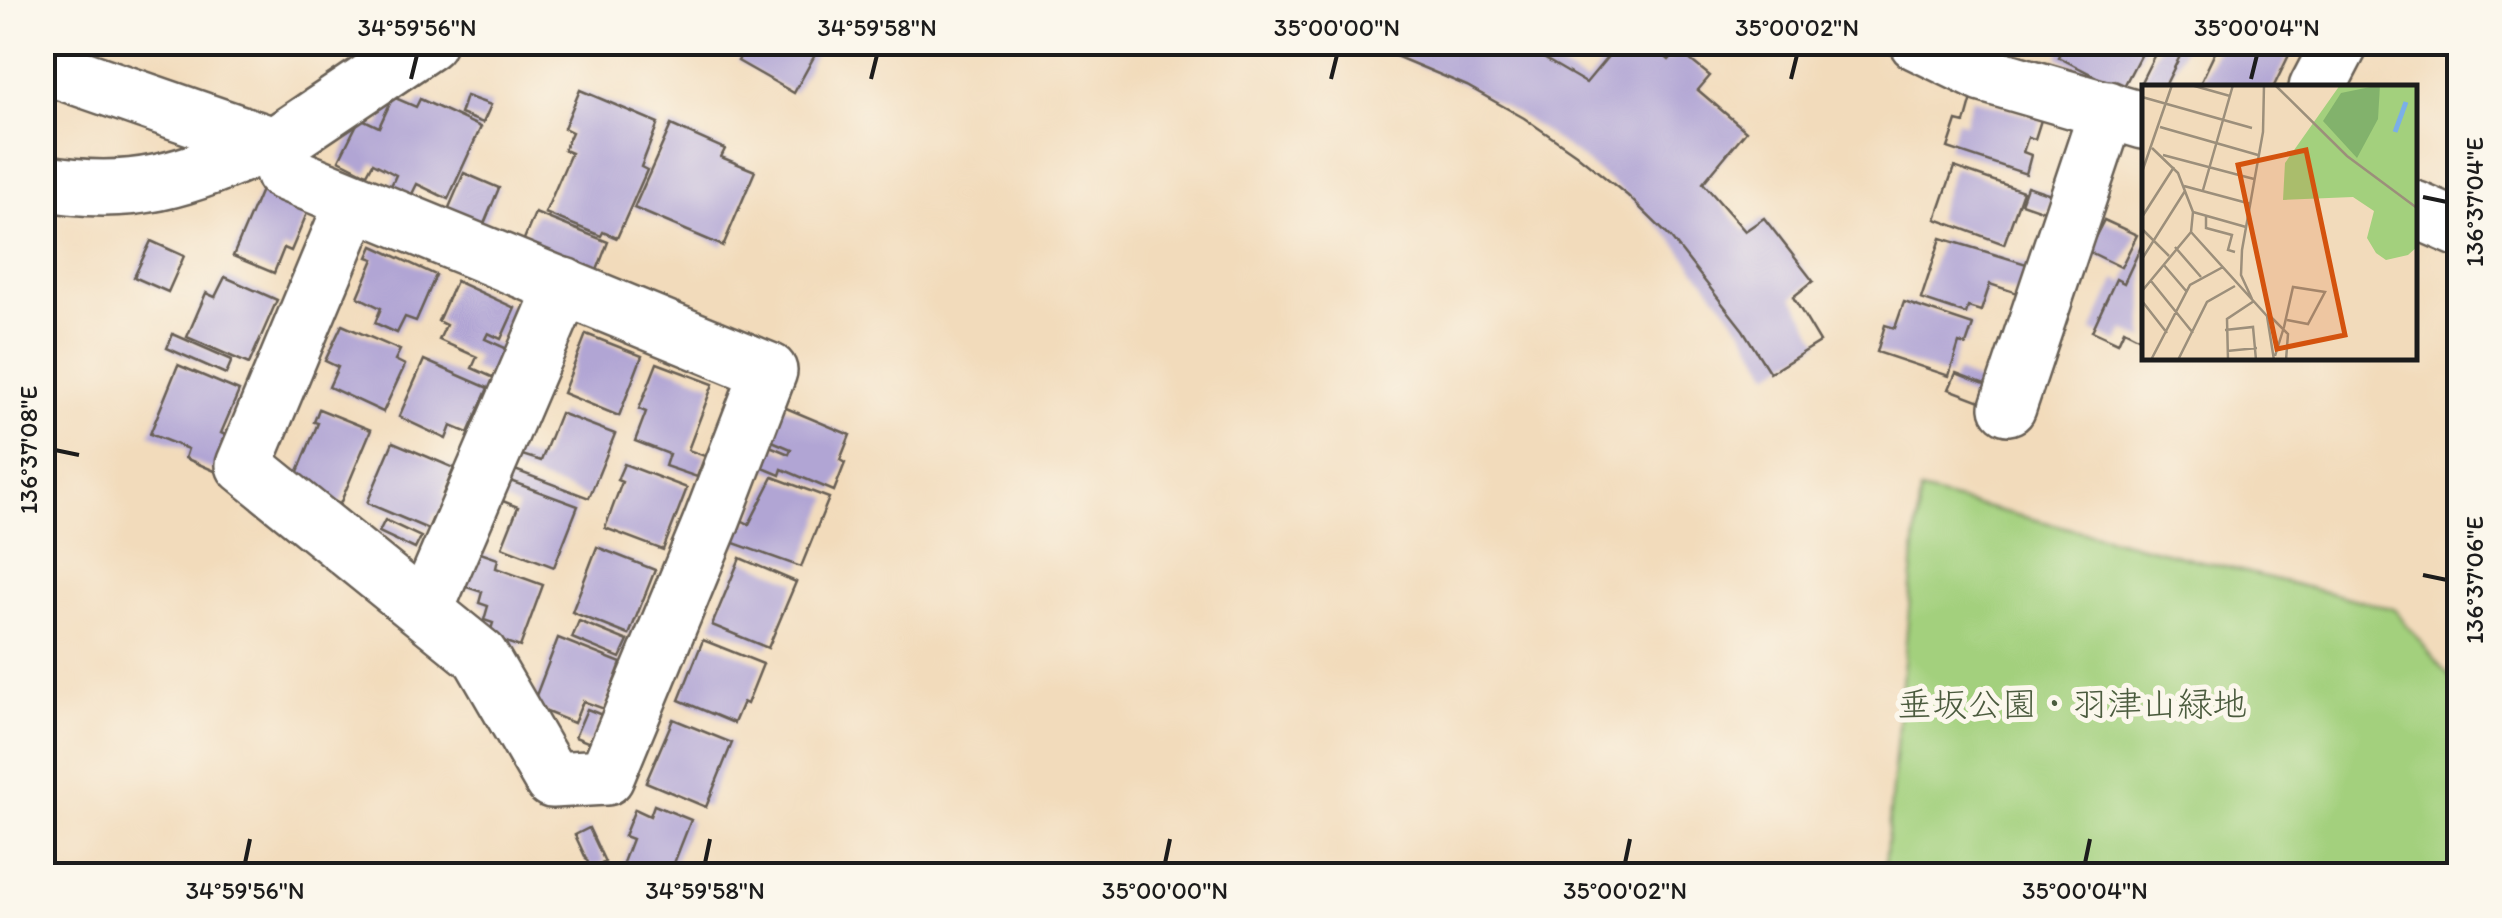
<svg xmlns="http://www.w3.org/2000/svg" width="2502" height="918" font-family="Itim,'Klee One',sans-serif">
	<style>
		.green { fill: #a3d07d; stroke: #60764c; stroke-width: 2.5 }
		.building { fill: #b1a5d4 }
		.lines { fill: none; stroke-linecap: round; stroke-linejoin: round }
		.minor-casing { stroke: #675f54; stroke-width: 60 }
		.minor { stroke: #fff; stroke-width: 55 }
		.ticks { fill: none; stroke: #1c1c1c; stroke-width: 4 }
		.labels { text-anchor: middle; dominant-baseline: central; stroke-width: 10; stroke-linejoin: round; paint-order: stroke }
		.park-label { font-size: 35px; fill: #4b5b3e; stroke: #fbf7ec }
		.inset-river { fill: none; stroke: #7bafe8; stroke-width: 5 }
		.inset-road { fill: none; stroke: #9c8f7b; stroke-width: 2.5 }
		.view { fill: #d4530e; fill-opacity: 0.15; stroke: #d4530e; stroke-width: 5 }
		.inset-edge { fill: none; stroke: #1c1c1c; stroke-width: 5 }
		.neatline { fill: none; stroke: #1c1c1c; stroke-width: 4 }
		.ticks-label { font-size: 25px; text-anchor: middle; fill: #1c1c1c }
	</style>
	<rect width="100%" height="100%" fill="#fbf7ec"/>
	<filter id="ink" filterUnits="userSpaceOnUse"><feTurbulence type="fractalNoise" baseFrequency=".01" numOctaves="2"/><feDisplacementMap in="SourceGraphic" scale="20" xChannelSelector="R" yChannelSelector="G"/><feConvolveMatrix kernelMatrix="1 2 1 2 8 2 1 2 1" color-interpolation-filters="sRGB"/></filter>
	<filter id="wash" filterUnits="userSpaceOnUse"><feTurbulence type="fractalNoise" baseFrequency=".0048" numOctaves="4" result="noise"/><feDisplacementMap in="SourceGraphic" scale="40" xChannelSelector="R" yChannelSelector="G"/><feGaussianBlur stdDeviation="2.25" result="paint"/><feColorMatrix in="noise" values="0 0 0 0 0 0 0 0 0 0 0 0 0 0 0 0 0 1.4 0 .05"/><feComposite in="paint" operator="in"/></filter>
	<g filter="url(#wash)">
		<rect width="100%" height="100%" fill="#f2dbbb"/>
		<path class="green" d="M1920,491L2394,609L2459,689V875H1884Z"/>
		<g id="blocks">
			<g class="building">
				<path d="M748,42H822L794,93L738,61Z"/>
				<path d="M1362,42H1530L1528,49L1586,83L1620,42H1648L1669,60L1678,50L1710,76L1698,90L1746,131L1703,183L1745,231L1764,218L1813,281L1793,297L1820,342L1770,373L1743,330L1671,238L1628,196L1576,154L1524,118L1467,86Z"/>
				<path d="M2054,42H2147L2122,90L2058,57L2063,47Z"/>
				<path d="M2161,42H2187L2164,88H2146L2140,84Z"/>
				<path d="M2220,42H2264L2289,55L2273,88H2198Z"/>
				<path d="M580,90L658,123L641,167L647,170L617,238L603,232L601,236L545,213L571,153L564,150L572,132L564,128Z"/>
				<path d="M466,96L491,105L483,123L460,114Z"/>
				<path d="M393,97L416,107L420,99L481,127L448,199L417,184L411,196L391,186L396,175L373,163L367,174L339,160L360,118L379,127Z"/>
				<path d="M1972,98L2041,120L2035,139L2028,137L2023,152L2031,155L2026,174L1948,148L1957,121L1965,123Z"/>
				<path d="M671,125L725,149L721,157L755,171L723,246L634,208Z"/>
				<path d="M1954,167L2023,191L2004,244L1936,219Z"/>
				<path d="M464,173L499,188L484,224L448,210Z"/>
				<path d="M2027,186L2054,195L2047,212L2021,203Z"/>
				<path d="M261,190L308,211L291,251L284,248L274,273L233,256Z"/>
				<path d="M535,213L608,242L596,273L522,244Z"/>
				<path d="M2104,220L2137,235L2121,267L2088,251Z"/>
				<path d="M1941,238L2030,265L2020,294L1990,284L1981,311L1968,307L1966,314L1921,299Z"/>
				<path d="M2144,240V340L2124,330L2118,343L2092,331L2116,279L2124,283Z"/>
				<path d="M151,241L184,256L168,292L134,277Z"/>
				<path d="M373,246L436,275L416,321L405,317L397,333L375,323L381,308L358,297L374,259L368,257Z"/>
				<path d="M225,277L277,300L249,364L187,337L206,293L215,297Z"/>
				<path d="M456,281L515,308L501,339L488,333L485,339L514,352L501,381L472,368L477,357L439,340L446,325L438,321Z"/>
				<path d="M1904,302L1973,325L1966,345L1959,343L1949,376L1877,352L1885,325L1895,328Z"/>
				<path d="M342,325L400,350L395,360L405,365L383,412L329,387L338,367L325,361Z"/>
				<path d="M173,334L232,360L226,374L167,348Z"/>
				<path d="M586,334L642,356L619,416L563,393Z"/>
				<path d="M424,360L488,388L468,433L451,426L446,439L399,417Z"/>
				<path d="M657,363L713,384L688,450L705,456L697,477L665,466L669,454L635,441L646,412L639,409Z"/>
				<path d="M178,365L239,391L221,433L232,438L217,472L185,458L188,449L150,434Z"/>
				<path d="M1956,373L1990,386L1983,402L1949,389Z"/>
				<path d="M779,405L850,435L840,460L845,463L834,491L782,469L780,475L756,465L765,444L789,454L791,449L765,438Z"/>
				<path d="M319,409L371,430L340,504L294,481L318,423L314,422Z"/>
				<path d="M560,413L615,434L589,498L507,467L513,452L541,461Z"/>
				<path d="M393,442L454,468L443,494L447,495L439,515L435,513L428,529L367,503Z"/>
				<path d="M624,464L687,488L663,550L605,528L622,482L617,480Z"/>
				<path d="M773,477L829,498L801,567L731,542L739,519L749,524Z"/>
				<path d="M502,478L578,506L554,567L502,547L518,507L495,498Z"/>
				<path d="M385,520L421,537L415,549L379,532Z"/>
				<path d="M597,547L655,570L629,635L572,612Z"/>
				<path d="M472,550L498,559L496,568L543,585L520,647L489,636L493,623L484,620L488,606L479,603L482,592L460,585Z"/>
				<path d="M740,558L796,582L768,648L712,625Z"/>
				<path d="M579,621L628,641L620,658L572,638Z"/>
				<path d="M558,638L621,663L604,709L583,701L574,723L532,706Z"/>
				<path d="M703,640L763,664L747,704L743,702L734,723L679,700Z"/>
				<path d="M587,709L602,715L590,743L575,737Z"/>
				<path d="M673,719L732,743L706,807L646,782Z"/>
				<path d="M654,805L691,820L669,876L619,873L632,839L624,836L635,809L650,816Z"/>
				<path d="M589,828L605,862L591,869L575,835Z"/>
			</g>
		</g>
	</g>
	<g filter="url(#ink)">
		<use href="#blocks" fill-opacity="0" stroke="#675f54" stroke-width="2.5"/>
		<g class="lines">
			<defs>
				<g id="minor">
					<path d="M1917,42L1983,74L2144,121"/>
					<path d="M42,65L267,143"/>
					<path d="M2317,88L2341,42"/>
					<path d="M275,145L283,172C445,237 607,304 769,371L710,525L606,777L552,780L480,656L244,465L354,201"/>
					<path d="M42,182C133,199 186,179 267,143L275,145L428,42"/>
					<path d="M2414,209L2460,229"/>
					<path d="M2008,407L2108,109"/>
					<path d="M425,610L564,286"/>
				</g>
			</defs>
			<use href="#minor" class="minor-casing"/>
			<use href="#minor" class="minor"/>
		</g>
	</g>
	<path class="ticks" d="M411,79L417,55M871,79L877,55M1331,79L1337,55M1791,79L1797,55M2251,79L2257,55M2423,197L2447,202M55,450L79,455M2423,575L2447,580M245,863L250,839M705,863L710,839M1165,863L1170,839M1625,863L1630,839M2085,863L2090,839"/>
	<g class="labels">
		<g class="park-label">
			<text x="2072" y="704">垂坂公園・羽津山緑地</text>
		</g>
	</g>
	<g transform="translate(2142 85)">
		<rect width="275" height="275" fill="#f2dbbb"/>
		<path d="M198,0H275V162L266,170L244,175L234,168L225,153L232,126L211,112L141,115L143,78Z" fill="#a3d07d"/>
		<path d="M238,0L236,34L215,73L181,36L199,8Z" fill="#82b26c"/>
		<path class="inset-river" d="M253,47L264,17"/>
		<path class="inset-road" d="M49,0L88,11M133,0L205,71L275,123M0,12L110,43M81,35L91,0M18,42L116,70M21,70L112,94M0,87L30,0M42,101L109,119M61,105L81,35M51,127L104,142M64,131V143L90,150L86,165L93,167M0,132L32,82M0,144L27,171M49,147L125,231L132,275M33,162L59,192M0,174L43,106M21,179L45,207M9,196L51,248M0,206L49,147L51,127L36,88L10,63M110,214L99,190L100,165L121,47L122,0M0,216L25,248M127,230L146,249L144,275M142,242L151,202L183,207L166,239L145,235M83,245L111,242L114,275M85,266L115,263M133,271L142,242M9,275L48,200L81,182M36,275L65,217L93,201M86,275L85,234L112,216"/>
		<path class="view" d="M164,65L203,250L135,264L96,80Z"/>
		<rect width="275" height="275" class="inset-edge"/>
	</g>
	<rect width="2502" height="918" fill="none" stroke="#fbf7ec" stroke-width="110"/>
	<rect x="55" y="55" width="2392" height="808" class="neatline"/>
	<g class="ticks-label">
		<text x="417" y="36">34°59'56"N</text>
		<text x="877" y="36">34°59'58"N</text>
		<text x="1337" y="36">35°00'00"N</text>
		<text x="1797" y="36">35°00'02"N</text>
		<text x="2257" y="36">35°00'04"N</text>
		<text transform="translate(2474 202) rotate(-90)" y="9">136°37'04"E</text>
		<text transform="translate(28 450) rotate(-90)" y="9">136°37'08"E</text>
		<text transform="translate(2474 580) rotate(-90)" y="9">136°37'06"E</text>
		<text x="245" y="899">34°59'56"N</text>
		<text x="705" y="899">34°59'58"N</text>
		<text x="1165" y="899">35°00'00"N</text>
		<text x="1625" y="899">35°00'02"N</text>
		<text x="2085" y="899">35°00'04"N</text>
	</g>
</svg>
